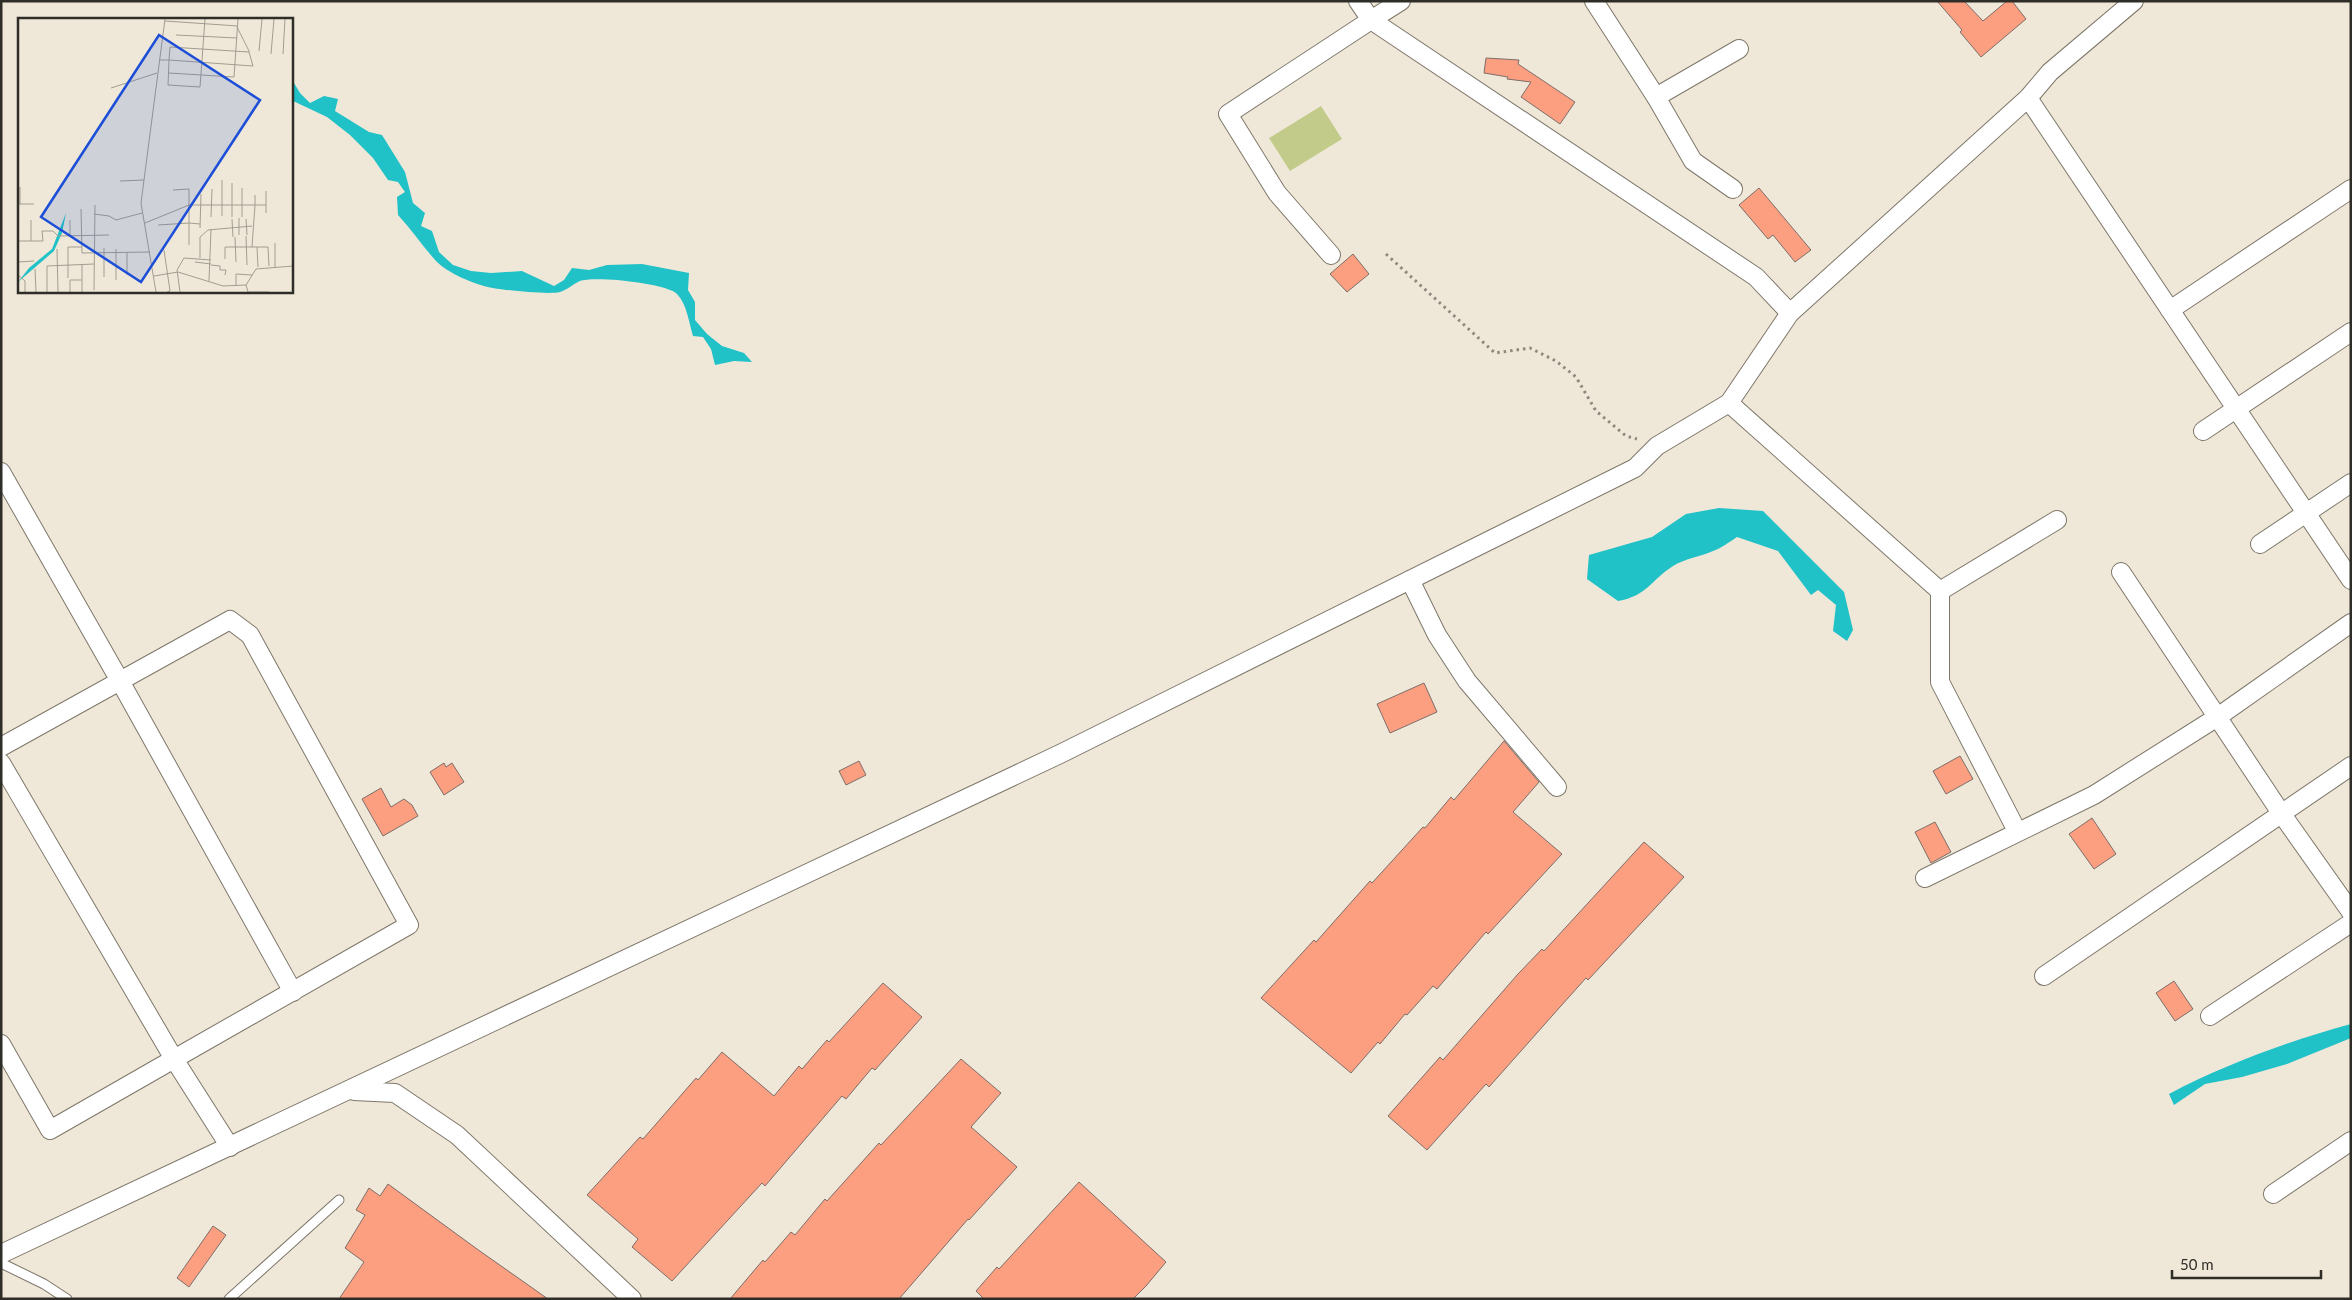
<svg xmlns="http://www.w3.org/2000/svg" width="2352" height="1300" font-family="Lato,sans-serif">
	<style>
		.green { fill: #c3cb8b }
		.water { fill: #20c1c7 }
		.building { fill: #fc9e80; stroke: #7d6e69 }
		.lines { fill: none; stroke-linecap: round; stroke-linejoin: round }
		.service-casing { stroke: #7e776a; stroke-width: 11 }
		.minor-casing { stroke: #7e776a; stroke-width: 20 }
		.path { stroke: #8e897f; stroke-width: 3; stroke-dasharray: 2.5 4; stroke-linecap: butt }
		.service { stroke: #fff; stroke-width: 9 }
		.minor { stroke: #fff; stroke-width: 18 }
		.inset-road { fill: none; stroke: #a29d92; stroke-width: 1 }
		.view { fill: #1d4ed8; fill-opacity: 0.15; stroke: #1d4ed8; stroke-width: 2.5 }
		.inset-edge { fill: none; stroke: #2f2d27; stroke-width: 2.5 }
	</style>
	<rect width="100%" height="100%" fill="#efe8d9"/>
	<path class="green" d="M1321,106L1342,139L1290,171L1269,138Z"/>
	<g class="water">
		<path d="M291,78L300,93L310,103L324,96L338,99L335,111L369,132L382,135L405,172L413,203L425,213L421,226L432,231L439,252L453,265L471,271L491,273L522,271L554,286L564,280L572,268L589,270L607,265L642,264L689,273L688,290L695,302V320L707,334L722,346L744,353L752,362L734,361L715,365L711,349L703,337L693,336C689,323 687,304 677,294C666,283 595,276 580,281C573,284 567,290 560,292C549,295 500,290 488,287C472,283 448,273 437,262C423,247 412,230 398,215L397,197L405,192L398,182L388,180L373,158L350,135L327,117L291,100Z"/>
		<path d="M1719,508L1763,511L1844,592L1853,630L1847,641L1833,631L1836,605L1818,590L1811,595L1778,551L1737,537C1729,542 1722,548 1713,551C1700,557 1686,558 1673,566C1651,580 1647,596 1618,601L1587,579L1589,555L1652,537L1686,514Z"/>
		<path d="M2351,1024V1038L2287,1064L2242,1077L2205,1084L2174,1105L2169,1094C2226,1064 2289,1041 2351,1024Z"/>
	</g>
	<g class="building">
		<path d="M1937,1H1964L1983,21L2007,1H2012L2026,19L1981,57L1960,32L1962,30Z"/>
		<path d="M1486,58L1519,60L1518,64L1575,102L1560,124L1521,97L1531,82L1507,79L1508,77L1484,73Z"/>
		<path d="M1759,188L1811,250L1795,262L1773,235L1768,239L1739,205Z"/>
		<path d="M1353,254L1369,274L1347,292L1330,274Z"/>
		<path d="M1424,683L1437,712L1390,733L1377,704Z"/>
		<path d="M1504,741L1539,782L1513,812L1562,854L1488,934L1486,932L1437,989L1433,986L1407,1015L1405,1014L1380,1044L1378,1042L1351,1073L1261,998L1314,940L1316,942L1370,881L1372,883L1423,827L1425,828L1451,797L1454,800Z"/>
		<path d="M1960,756L1973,779L1946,794L1933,771Z"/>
		<path d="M859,761L866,775L846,785L839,771Z"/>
		<path d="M444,763L446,767L452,763L464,782L444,795L430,772Z"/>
		<path d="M381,788L391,807L404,799L412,805L418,816L383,836L362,799Z"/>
		<path d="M2092,818L2116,854L2094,869L2069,834Z"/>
		<path d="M1935,822L1951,852L1931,863L1915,832Z"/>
		<path d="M1644,842L1684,877L1588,980L1586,978L1560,1007L1489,1087L1486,1084L1427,1150L1388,1116L1440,1057L1443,1060L1518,974L1542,949L1544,951Z"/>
		<path d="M2174,981L2193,1009L2175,1021L2156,993Z"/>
		<path d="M883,983L922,1017L875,1070L872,1068L846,1099L842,1096L765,1186L762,1183L672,1281L632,1247L638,1239L587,1195L640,1137L643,1139L696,1078L698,1080L722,1052L774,1096L799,1066L802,1069L827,1040L829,1042Z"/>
		<path d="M961,1059L1001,1093L971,1127L1017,1167L969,1220L968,1219L899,1299H730L763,1260L765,1262L791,1232L795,1235L825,1199L827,1201L879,1143L881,1145Z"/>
		<path d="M1079,1182L1166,1262L1146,1286L1133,1299H984L976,1291L997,1267L999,1269Z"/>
		<path d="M388,1184L477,1249L548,1299H339L364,1262L345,1248L365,1215L356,1210L369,1188L380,1196Z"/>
		<path d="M213,1226L226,1235L189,1287L177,1278Z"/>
	</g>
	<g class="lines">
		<defs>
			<g id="service">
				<path d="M1,1263L44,1284L67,1299"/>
				<path d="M229,1299L339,1200"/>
			</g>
			<g id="minor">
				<path d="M1358,1L1371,20L1401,1"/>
				<path d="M1594,1L1656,97L1693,161L1733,189"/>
				<path d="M1656,97L1739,49"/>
				<path d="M2028,98L2351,580"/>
				<path d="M1331,255L1277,193L1228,114L1371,20L1756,277L1790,313"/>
				<path d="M2170,310L2351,189"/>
				<path d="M1729,403L1940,591V682L2017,831"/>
				<path d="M2203,431L2351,332"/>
				<path d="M1,472L120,681L293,992"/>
				<path d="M2260,544L2351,483"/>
				<path d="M2121,572L2281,813L2351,912"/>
				<path d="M1410,580L1437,635L1467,681L1557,787"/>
				<path d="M1940,591L2057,520"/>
				<path d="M1,747L230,620L250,635L409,925L174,1059L230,1147"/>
				<path d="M1,763L174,1059L50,1130L1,1044"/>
				<path d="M1925,878L2094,795L2219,716L2351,623"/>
				<path d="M2044,976L2351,766"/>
				<path d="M2210,1016L2351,923"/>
				<path d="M354,1091L395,1093L457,1135L632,1299"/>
				<path d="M2273,1194L2351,1141"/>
				<path d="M1,1254L1060,754L1635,468L1657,446L1729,403L1790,313L2028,98L2050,72L2134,1"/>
			</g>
		</defs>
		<use href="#service" class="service-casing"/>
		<use href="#minor" class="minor-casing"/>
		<path class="path" d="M1386,254L1495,353L1530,348L1556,361L1576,377L1596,411L1626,436L1637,439"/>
		<use href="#service" class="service"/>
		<use href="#minor" class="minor"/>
	</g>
	<g transform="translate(18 18)">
		<rect width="275" height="275" fill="#efe8d9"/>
		<path d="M48,195L44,215L36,233L0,264L11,250L34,231Z" fill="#20c1c7"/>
		<path class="inset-road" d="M147,3L220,8M219,9L231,33V34L235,48L151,42L152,29L231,34M158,17L219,20M241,33L244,1M253,36L256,1M265,36L267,1M141,42H151L150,67L182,69L187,1M151,55L216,59L220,1M93,70L139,55M102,163L126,162M2,169V186M224,170V199M237,177V187H248M0,186H16M63,191L64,235L132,234M248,195V173M76,196L91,198L98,202L124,195M204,198V162M193,199L194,171M214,199V165M221,200V217M214,201L215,219M228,201L229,217M13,202V223M52,202V218M127,205L171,187V171L155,172M182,206L171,205V187H237L234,229H250L251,248M140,207L171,205V227M182,210L183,176M228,218L229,247M217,219L218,244M0,223H25L24,213H35L40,218L91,217M257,225V249M239,229L240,249M86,230V259M39,231L40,274M98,231V262M146,232L152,273L149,274M109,234V257M182,240V219L190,212L234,208M207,241V229H234M0,244L16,243M177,244L193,246M64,246V274M193,247L202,248V252H208L207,257M17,251L18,274M0,257L7,263V274M136,258L160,254L205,268L228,267M50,260V229H64M191,263L193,211M218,267V256L234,257M76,272L77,187M29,274V248L76,246M52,274V262H64M138,274L123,185L147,1M162,274L159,252L166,240L193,242M230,274L228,267L238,251L275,248M230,274H251"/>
		<path class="view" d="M141,17L242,82L123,264L23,199Z"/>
		<rect width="275" height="275" class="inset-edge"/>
	</g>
	<rect width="2352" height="1300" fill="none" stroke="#2f2d27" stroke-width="5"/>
	<path d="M2172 1270v8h149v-8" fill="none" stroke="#2f2d27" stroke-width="2.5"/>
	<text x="2180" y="1270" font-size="15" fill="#2f2d27" stroke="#efe8d9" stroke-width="4" paint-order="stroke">50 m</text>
</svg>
